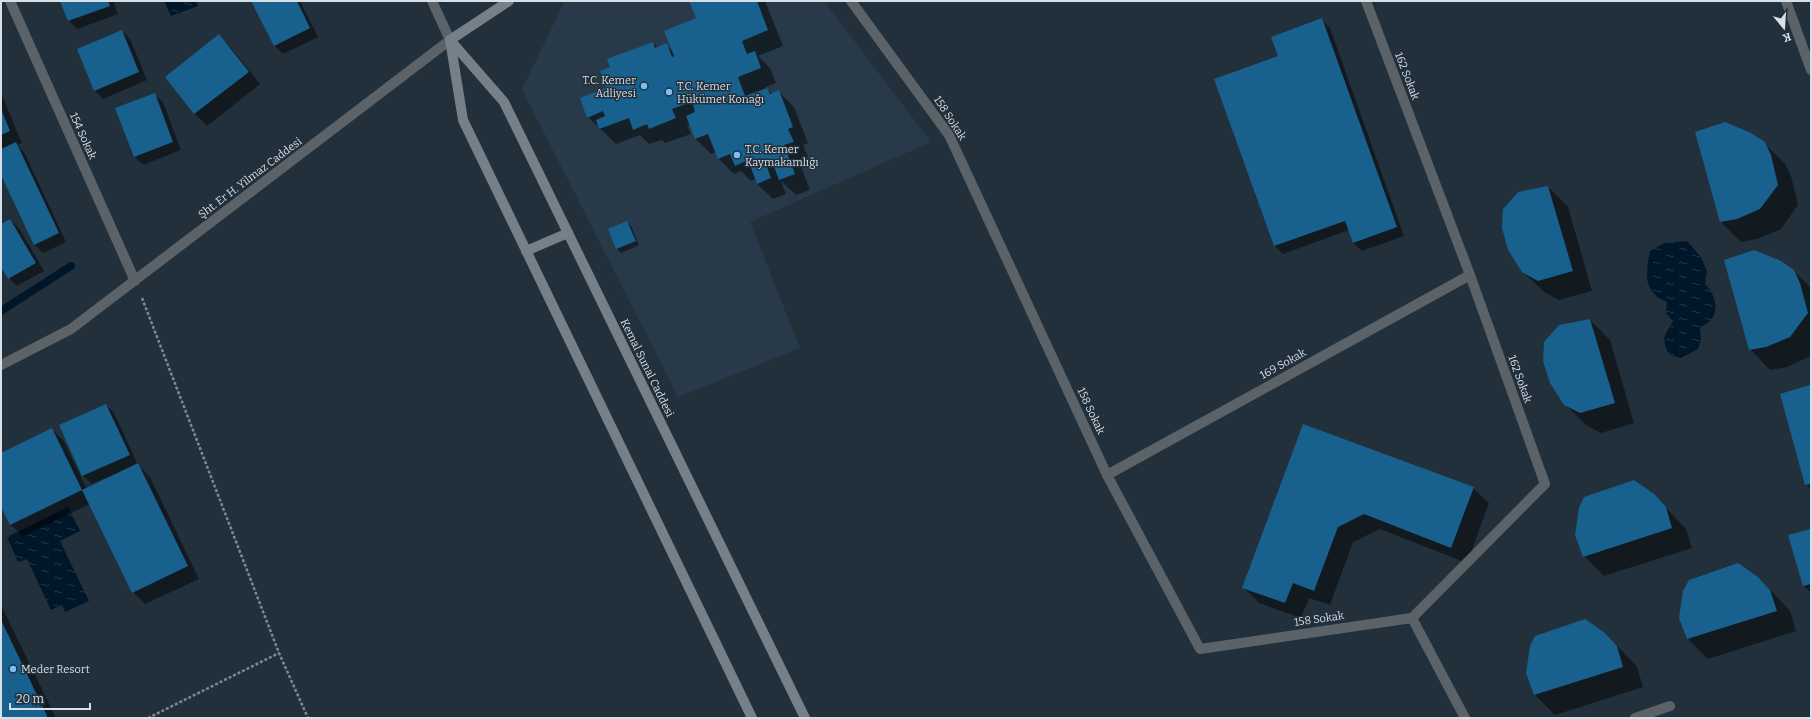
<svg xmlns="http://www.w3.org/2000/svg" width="1812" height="719" font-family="Bitter,serif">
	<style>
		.built { fill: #283a4a }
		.water { fill: url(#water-ripples) }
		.shadow { fill: #0007 }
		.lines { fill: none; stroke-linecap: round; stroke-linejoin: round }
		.stream { stroke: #001629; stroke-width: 8 }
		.building { fill: #18608e }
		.path { stroke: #7e8992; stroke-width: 2.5; stroke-dasharray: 3 2; stroke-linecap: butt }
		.lane { stroke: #5c6368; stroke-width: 10 }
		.street { stroke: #5c6368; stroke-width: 10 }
		.secondary { stroke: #758089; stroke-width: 10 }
		.poi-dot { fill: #76c0f7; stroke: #22303b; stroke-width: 1.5 }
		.labels { text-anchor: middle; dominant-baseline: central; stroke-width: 3; stroke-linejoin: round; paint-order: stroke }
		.street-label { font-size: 11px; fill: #d7dfe7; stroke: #22303b }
		.poi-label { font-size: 11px; fill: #d7dfe7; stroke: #22303b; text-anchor: start }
	</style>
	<defs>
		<pattern id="water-ripples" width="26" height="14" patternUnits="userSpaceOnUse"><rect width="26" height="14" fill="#001629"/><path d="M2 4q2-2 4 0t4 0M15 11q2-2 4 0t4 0" fill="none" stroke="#243748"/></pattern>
	</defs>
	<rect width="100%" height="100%" fill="#22303b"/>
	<path class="built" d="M565,1H824L931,142L750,222L800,348L678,397L522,89Z"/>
	<g class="water">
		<path d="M164,1H196L198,6L171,16Z"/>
		<path d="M1687,241L1701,257L1707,271L1705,284C1714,293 1720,308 1711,320C1709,323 1703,325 1700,328L1701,340L1698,349L1681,358L1669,355C1661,337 1664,337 1673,321L1666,313L1667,302C1643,292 1645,274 1650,251L1664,243Z"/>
		<path d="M68,507L80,531L60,541L89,601L65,612L62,605L51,610L27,559L18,562L7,537Z"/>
	</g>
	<g class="shadow">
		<path d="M61,1H113L118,14L77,29L69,21Z"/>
		<path d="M253,1H300L318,37L283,54L275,46Z"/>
		<path d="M691,1H765L783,46L758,56L770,68L776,83L765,87L772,94L779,92L794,107L808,143L803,145L808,157L799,161L810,190L796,195L781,181L786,194L773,199L757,184L756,179L751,181L741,171L734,174L718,158L716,152L711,154L696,139L690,124L687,125L691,134L665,143L662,140L649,144L640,135L616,144L588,117L607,89L611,68L653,43L658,48L666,45L674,52L698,19Z"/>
		<path d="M1322,20L1330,28L1404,236L1362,251L1353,243L1349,230L1283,254L1275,246L1279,57Z"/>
		<path d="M122,31L130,39L147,80L103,99L95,91Z"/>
		<path d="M219,35L231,48L260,84L207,126L195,114L166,77Z"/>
		<path d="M1,93L22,143L17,145L24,152L66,242L43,253L34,244L1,173Z"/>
		<path d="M154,94L163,102L181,150L143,165L135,157Z"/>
		<path d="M1764,143L1785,164L1791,176L1798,205L1781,229L1757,239L1741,242L1721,222Z"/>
		<path d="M1548,187L1568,207L1592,291L1559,300L1544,292L1523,272Z"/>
		<path d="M10,220L19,228L44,271L17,286L9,278L1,265V225Z"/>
		<path d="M627,222L631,226L639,245L621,253L617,249L609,230Z"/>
		<path d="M1794,271L1811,288V356L1787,367L1770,370L1750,349Z"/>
		<path d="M1590,320L1610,340L1634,423L1601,433L1586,425L1565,404Z"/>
		<path d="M1810,386H1811V489L1806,484Z"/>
		<path d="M106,405L114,413L138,465L150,477L199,579L145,604L133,592L90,504L23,536L10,524L1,504V454L52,429L64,442L87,489L106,480L105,478L92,484L83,476L60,426Z"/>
		<path d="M1303,426L1473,488L1489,503L1467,563L1380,529L1353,542L1330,605L1309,598L1301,618L1259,603L1243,587Z"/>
		<path d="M1654,495L1686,529L1692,548L1604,576L1584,556Z"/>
		<path d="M1811,530V593L1804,586L1789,536Z"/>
		<path d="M1758,577L1790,611L1796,631L1708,659L1688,639L1680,618Z"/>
		<path d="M1,605L56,718H1Z"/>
		<path d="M1605,633L1637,667L1643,687L1555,715L1535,695Z"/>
	</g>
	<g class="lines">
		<path class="stream" d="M1,311L71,266"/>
	</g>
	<g class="building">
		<path d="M60,1H108L110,6L68,21Z"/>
		<path d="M251,1H297L310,28L274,46Z"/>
		<path d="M689,1H757L768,30L742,41L747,54L755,51L761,68L738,77L745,96L767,88L770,94L779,90L793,127L788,129L794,142L784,145L795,174L779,180L773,164L767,167L771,178L757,184L748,160L735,166L730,154L718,159L708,134L695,139L686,116L695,112L692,102L672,109L676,118L649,129L647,124L633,130L629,118L599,129L596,120L605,116L603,111L587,118L580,98L606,88L600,71L610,67L607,59L653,42L655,48L667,43L672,57L674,56L664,31L696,18Z"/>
		<path d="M1322,18L1397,227L1353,243L1345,221L1274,246L1214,79L1278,56L1271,37Z"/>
		<path d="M122,30L139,72L94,91L77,49Z"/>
		<path d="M219,34L249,72L194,114L165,77Z"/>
		<path d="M155,93L173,142L134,157L115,108Z"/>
		<path d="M1,109L10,131L1,135Z"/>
		<path d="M1725,122L1751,133L1765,142L1771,155L1778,185L1760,209L1737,219L1720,222L1695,132Z"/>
		<path d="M16,142L59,233L34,245L1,175V149Z"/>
		<path d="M1548,186L1573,271L1538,281L1522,272L1508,250L1502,228L1503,209L1518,192Z"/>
		<path d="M10,219L36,263L8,279L1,267V224Z"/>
		<path d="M627,221L636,241L616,249L608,229Z"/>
		<path d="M1754,250L1781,261L1794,270L1800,283L1808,313L1790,337L1766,347L1749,350L1724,260Z"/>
		<path d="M1590,319L1615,403L1580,413L1564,405L1550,383L1543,361L1544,342L1559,325Z"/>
		<path d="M1810,385L1811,484L1805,485L1780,394Z"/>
		<path d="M106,404L130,455L82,476L59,425Z"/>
		<path d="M1303,424L1474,487L1451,548L1364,514L1338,527L1314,591L1293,583L1285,603L1242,588Z"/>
		<path d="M52,428L82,490L138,463L188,566L132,593L82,490L10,525L1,507V453Z"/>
		<path d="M1634,480L1654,494L1666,507L1672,528L1583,557L1575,535L1579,508L1584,497Z"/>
		<path d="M1811,529V584L1803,586L1788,535Z"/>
		<path d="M1738,563L1758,577L1770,590L1777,611L1687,639L1679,618L1683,591L1689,580Z"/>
		<path d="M1585,619L1605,633L1617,646L1623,667L1534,695L1526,673L1530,646L1535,636Z"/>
		<path d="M1,620L48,718H1Z"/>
	</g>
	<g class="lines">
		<g class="path">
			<path d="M142,298L279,653L308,718"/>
			<path d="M148,718L279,653"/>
		</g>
		<path class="lane" d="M1635,718L1670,706"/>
		<g class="street">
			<path d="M10,1L135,281"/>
			<path d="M851,1L949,135L1107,475L1200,649L1412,618"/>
			<path d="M1366,1L1470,275L1545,484L1412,618L1465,718"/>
			<path d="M1786,1L1811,70"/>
			<path d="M1,365L71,329L450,40L432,1"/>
			<path d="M1107,475L1470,275"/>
		</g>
		<g class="secondary">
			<path d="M450,40L504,102L805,718"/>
			<path d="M450,40L463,120L752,718"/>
			<path d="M450,40L509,1"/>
			<path d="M526,251L568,233"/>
		</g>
	</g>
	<g class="poi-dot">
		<circle cx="644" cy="86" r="4"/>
		<circle cx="669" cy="92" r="4"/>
		<circle cx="737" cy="155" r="4"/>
		<circle cx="13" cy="669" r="4"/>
	</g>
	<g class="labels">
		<g class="street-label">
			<text transform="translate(1407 76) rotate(69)">162 Sokak</text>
			<text transform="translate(950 118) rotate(57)">158 Sokak</text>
			<text transform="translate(83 136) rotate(66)">154 Sokak</text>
			<text transform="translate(250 178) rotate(-37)">Şht. Er H. Yilmaz Caddesi</text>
			<text transform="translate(1283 364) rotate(-29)">169 Sokak</text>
			<text transform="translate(647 368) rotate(64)">Kemal Sunal Caddesi</text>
			<text transform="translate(1520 379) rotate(70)">162 Sokak</text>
			<text transform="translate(1091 411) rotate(65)">158 Sokak</text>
			<text transform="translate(1319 619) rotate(-8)">158 Sokak</text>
		</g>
		<g class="poi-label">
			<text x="636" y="80" text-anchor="end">T.C. Kemer<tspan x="636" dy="13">Adliyesi</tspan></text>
			<text x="677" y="86">T.C. Kemer<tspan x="677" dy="13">Hükümet Konağı</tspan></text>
			<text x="745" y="149">T.C. Kemer<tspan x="745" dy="13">Kaymakamlığı</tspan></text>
			<text x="21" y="669">Meder Resort</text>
		</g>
	</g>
	<rect width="1812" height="719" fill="none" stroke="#d7dfe7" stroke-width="4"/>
	<g transform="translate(1784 28) rotate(162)" stroke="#22303b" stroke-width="3" paint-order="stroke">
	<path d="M0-3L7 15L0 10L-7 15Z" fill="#d7dfe7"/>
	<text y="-6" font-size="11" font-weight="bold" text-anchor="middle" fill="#d7dfe7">K</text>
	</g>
	<path d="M10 703v6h80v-6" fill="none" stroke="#d7dfe7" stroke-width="2"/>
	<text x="16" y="703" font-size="12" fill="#d7dfe7" stroke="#22303b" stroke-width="3" paint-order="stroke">20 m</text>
</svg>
